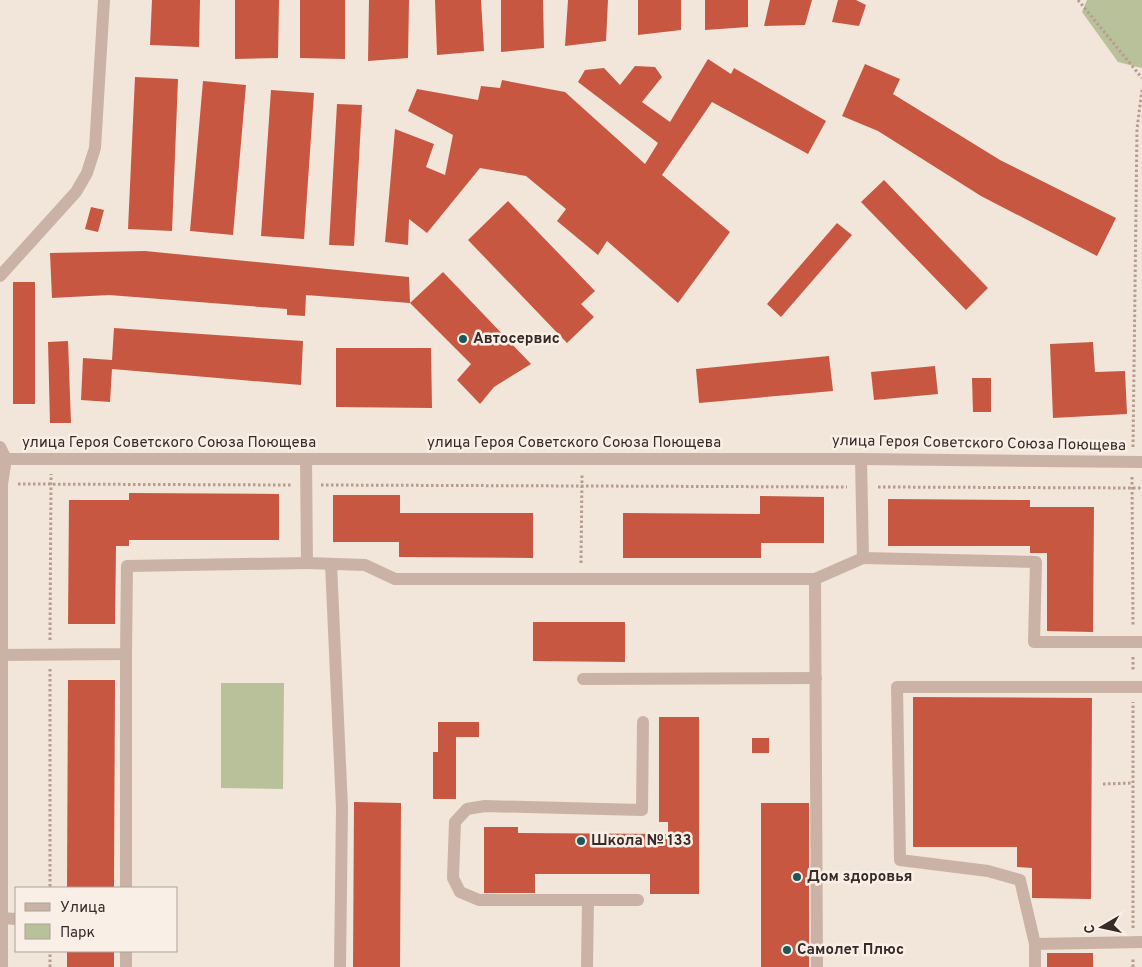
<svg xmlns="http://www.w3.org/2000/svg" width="1142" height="967" font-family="Overpass,sans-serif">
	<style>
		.green { fill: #b8c19a }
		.building { fill: #c85742 }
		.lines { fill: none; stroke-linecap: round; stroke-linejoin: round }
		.path { stroke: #b69d90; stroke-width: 3; stroke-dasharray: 2.5 2.5; stroke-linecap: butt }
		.minor { stroke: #cab3a6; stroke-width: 12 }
		.poi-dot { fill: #1c5857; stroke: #faefe7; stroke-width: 2 }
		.labels { text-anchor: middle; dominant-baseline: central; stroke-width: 5; stroke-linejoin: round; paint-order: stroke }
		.poi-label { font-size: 15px; font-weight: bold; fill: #362b27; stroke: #faefe7; text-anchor: start }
		.street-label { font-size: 15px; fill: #362b27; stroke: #faefe7 }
	</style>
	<rect width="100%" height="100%" fill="#f2e5da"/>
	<g class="green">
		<path d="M1087,0H1142V68L1118,62L1082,12Z"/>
		<path d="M221,683H284L283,789L221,788Z"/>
	</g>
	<g class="building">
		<path d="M152,0H200L199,47L150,45Z"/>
		<path d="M235,0H279L278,58L235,59Z"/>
		<path d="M300,0H345V59L300,58Z"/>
		<path d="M369,0H409L408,58L368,61Z"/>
		<path d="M435,0H481L484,51L437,55Z"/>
		<path d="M501,0H543L544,48L501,52Z"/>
		<path d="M568,0H608L606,41L565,46Z"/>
		<path d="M638,0H681V30L638,35Z"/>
		<path d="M705,0H748V27L705,30Z"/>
		<path d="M770,0H812L805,25L764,26Z"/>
		<path d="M838,0H856L866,5L859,26L832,22Z"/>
		<path d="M708,59L731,74L734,68L826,121L808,154L712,102L662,175L730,232L678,303L607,241L598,255L557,221L566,209L526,176L480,168L427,233L409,219L408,245L385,242L395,129L434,144L426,167L445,175L453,135L408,111L417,89L478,100L481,86L500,88L502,80L565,92L645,164L658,143L578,82L585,70L604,68L620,85L635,66L655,67L662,77L642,102L670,122Z"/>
		<path d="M865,64L900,79L893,94L1000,160L1116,218L1097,256L981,196L878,131L842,116Z"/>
		<path d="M135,77L178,79L172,231L128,229Z"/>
		<path d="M203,81L246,85L233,235L190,231Z"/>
		<path d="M271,90L314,93L304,239L261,236Z"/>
		<path d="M337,104L362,105L354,246L329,245Z"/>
		<path d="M884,180L988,288L966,310L861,202Z"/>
		<path d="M508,201L595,291L581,304L594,317L567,343L468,240Z"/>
		<path d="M91,207L104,210L98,232L85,229Z"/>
		<path d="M837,223L852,235L781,317L767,304Z"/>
		<path d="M145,251L409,277L410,303L443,272L531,364L494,387L480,404L457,380L471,364L410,303L306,295L305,316L287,315V309L109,295L52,298L50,253Z"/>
		<rect x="13" y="282" width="22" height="122"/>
		<path d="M114,328L303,341L301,385L112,369L110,402L81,400L83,358L112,360Z"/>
		<path d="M68,341L71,423H50L48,342Z"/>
		<path d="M1093,342L1095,372L1125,371L1127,414L1053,418L1050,344Z"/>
		<path d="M336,348H431L432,408L336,407Z"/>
		<path d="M829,356L833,391L699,403L696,369Z"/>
		<path d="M935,366L938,394L874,400L871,372Z"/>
		<path d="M972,378H991V412H973Z"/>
		<path d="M129,493L279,494V540H129V546H116L115,624H68L69,500H129Z"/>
		<path d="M333,495H400V513H533V558L399,557V542H333Z"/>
		<path d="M760,496L824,497V543H761V558H623V513L760,514Z"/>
		<path d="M888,499L1030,500V507H1094L1093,632L1047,631V553H1030V546H888Z"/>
		<path d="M533,622H625V662L533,661Z"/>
		<path d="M68,680H115L114,888H67Z"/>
		<path d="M913,697L1092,698L1091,899L1032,898V868L1017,867V847H913Z"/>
		<path d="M659,717H699V894H650V874H535V893H484V827H518V833L668,834V822H659Z"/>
		<path d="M438,722H479V737H456V799H433V752H438Z"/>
		<rect x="752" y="738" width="17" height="15"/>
		<path d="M354,802L401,803L400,967H353Z"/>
		<rect x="761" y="803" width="48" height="164"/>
		<rect x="67" y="951" width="47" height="16"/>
		<rect x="1047" y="953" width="46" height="14"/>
	</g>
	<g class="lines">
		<g class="path">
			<path d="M1078,0L1142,78"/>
			<path d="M1133,447L1137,129L1142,90"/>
			<path d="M1132,477L1133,626"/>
			<path d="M18,484L292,485"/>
			<path d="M321,485L847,487"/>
			<path d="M878,487L1142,488"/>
			<path d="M581,563L582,475"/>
			<path d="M50,640L51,474"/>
			<path d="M1133,657V671"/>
			<path d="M50,669V888"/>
			<path d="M1103,784L1133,783"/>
			<path d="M1133,928V702"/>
			<path d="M50,967V951"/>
			<path d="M1133,967V957"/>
		</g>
		<g class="minor">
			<path d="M0,276L76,192L87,173L95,148L104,0"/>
			<path d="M0,447L6,459L2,484V967"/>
			<path d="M0,459H861L1142,462"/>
			<path d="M306,459L307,563L365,565L395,579H815L863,558L861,459"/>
			<path d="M863,558L1036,562L1034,642H1142"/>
			<path d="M331,564L342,808L340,967"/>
			<path d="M815,579L817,967"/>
			<path d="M1,655L126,654L127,566L307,563"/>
			<path d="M583,679L816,678"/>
			<path d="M126,888V654"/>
			<path d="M588,900H638"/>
			<path d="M2,918L16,919"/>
			<path d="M1035,944L1020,880L988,871L900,860L897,687H1142"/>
			<path d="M126,951V967"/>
			<path d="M587,967L588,900H479L460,892L453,878L455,822L467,809L485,806L642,810L643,722"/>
			<path d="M1035,967V944L1142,942"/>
		</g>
	</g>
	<g class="poi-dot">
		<circle cx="463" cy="339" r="5"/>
		<circle cx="581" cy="841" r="5"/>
		<circle cx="797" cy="877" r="5"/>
		<circle cx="787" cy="950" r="5"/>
	</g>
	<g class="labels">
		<g class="poi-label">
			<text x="473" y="339">Автосервис</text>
			<text x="591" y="841">Школа № 133</text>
			<text x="807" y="877">Дом здоровья</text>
			<text x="797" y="950">Самолет Плюс</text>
		</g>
		<g class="street-label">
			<text x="169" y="443">улица Героя Советского Союза Поющева</text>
			<text x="574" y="443">улица Героя Советского Союза Поющева</text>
			<text transform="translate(979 444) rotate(1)">улица Героя Советского Союза Поющева</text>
		</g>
	</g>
	<rect x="15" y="887" width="162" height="65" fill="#faefe7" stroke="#aca19a"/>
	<rect x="25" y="903" width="25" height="8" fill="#cab3a6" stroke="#aca19a"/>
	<text x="60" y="912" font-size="15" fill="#362b27">Улица</text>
	<rect x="25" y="924" width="25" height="15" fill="#b8c19a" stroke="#aca19a"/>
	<text x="60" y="937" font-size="15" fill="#362b27">Парк</text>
	<g transform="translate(1102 927) rotate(261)" stroke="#faefe7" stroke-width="4" paint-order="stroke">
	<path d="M0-4L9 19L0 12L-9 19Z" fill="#362b27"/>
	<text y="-8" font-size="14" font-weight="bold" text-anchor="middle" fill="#362b27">С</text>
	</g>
</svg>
